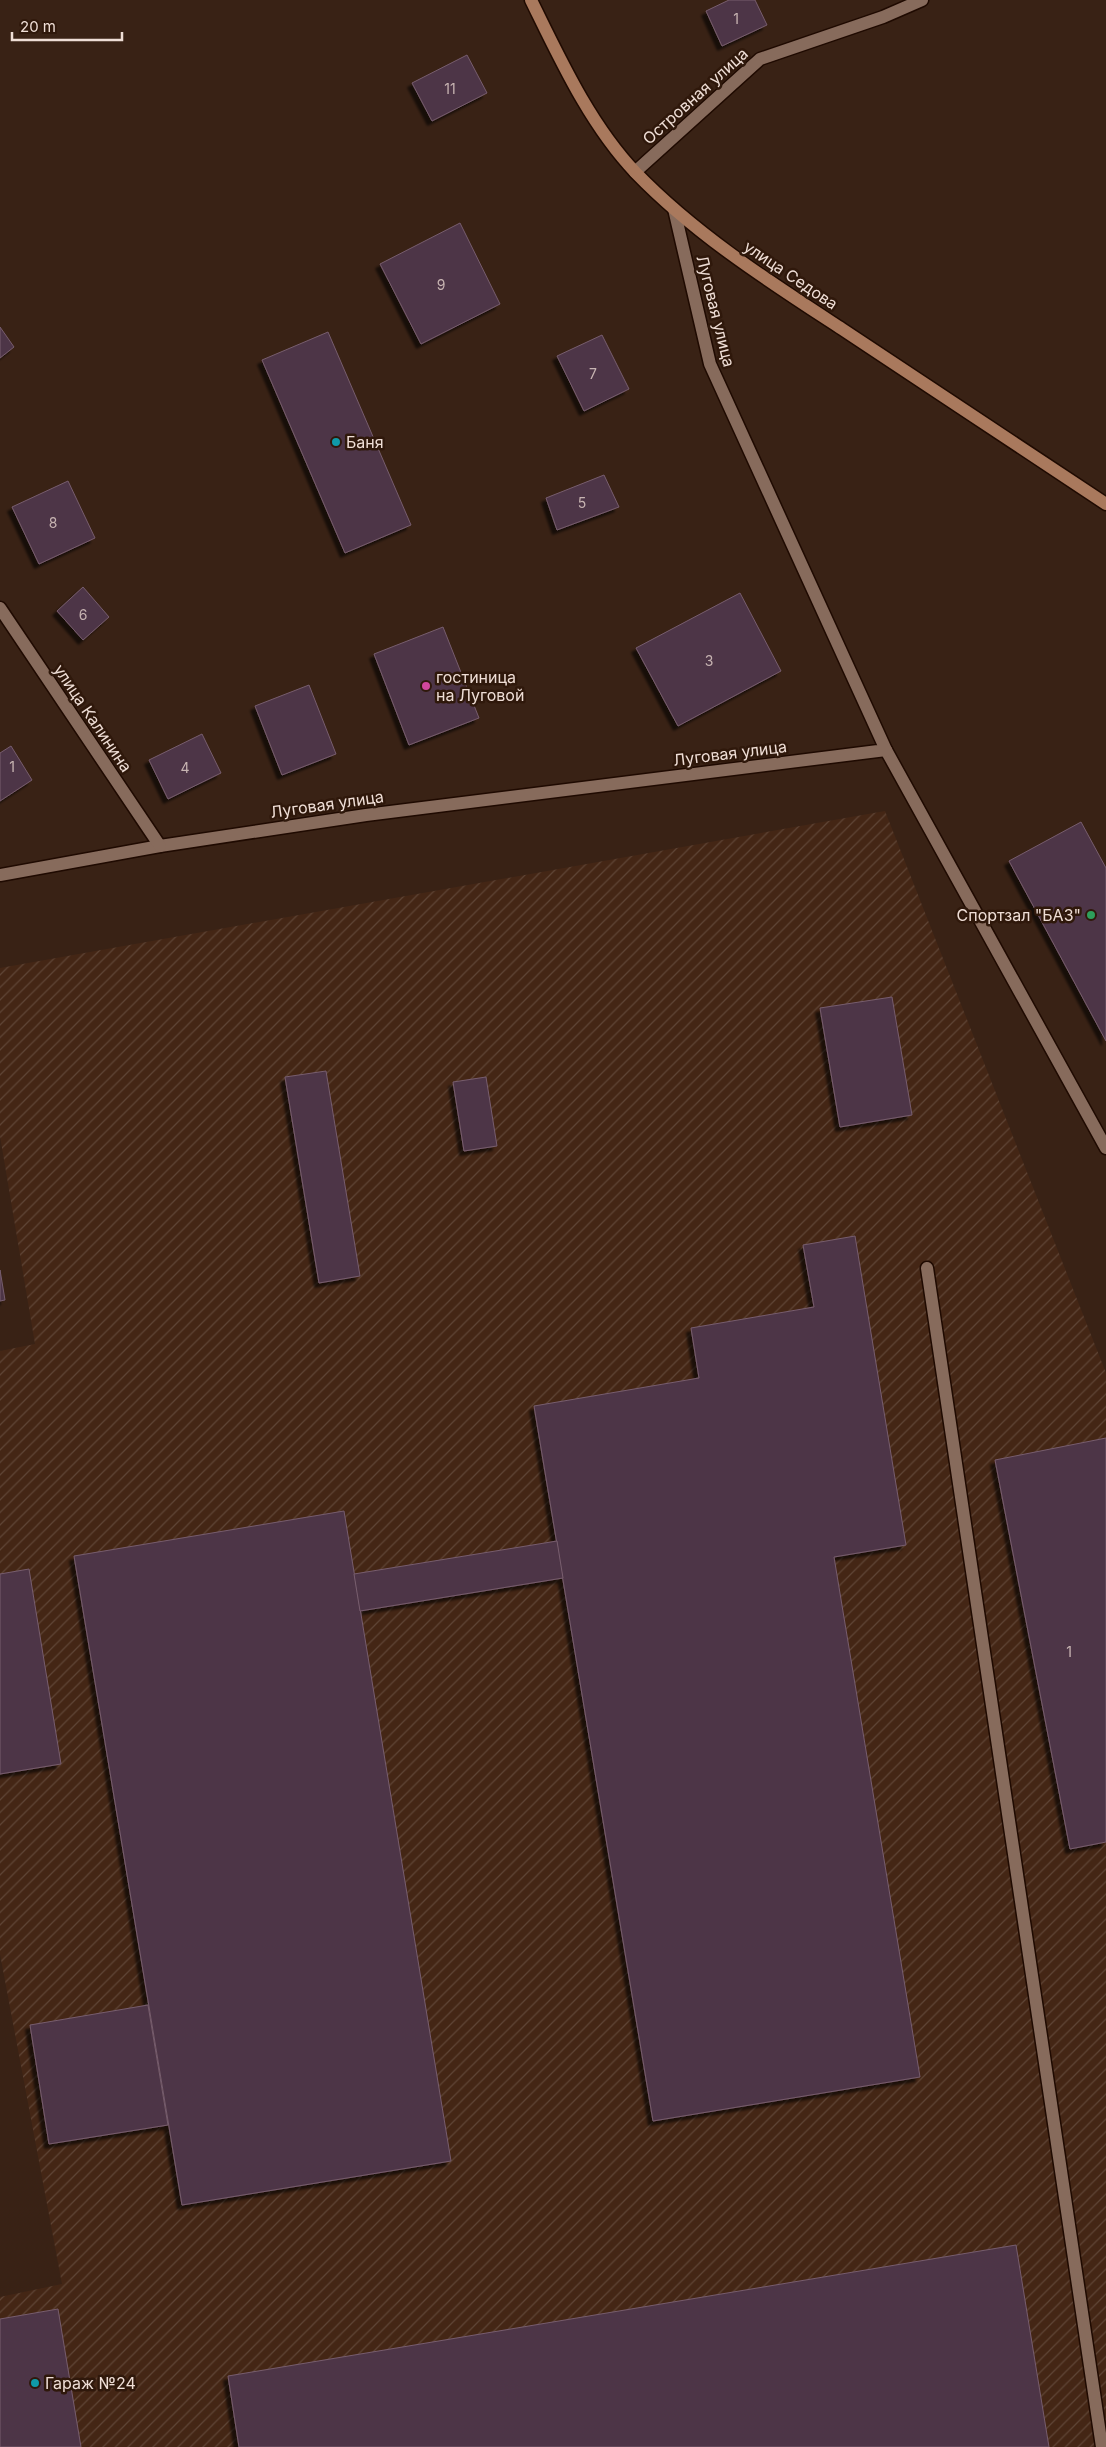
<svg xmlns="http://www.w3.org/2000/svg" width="1106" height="2447" font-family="Inter,sans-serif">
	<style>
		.industrial { fill: url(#industrial-furrows) }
		.building { fill: #4e3646; stroke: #775d6e; filter: url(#shadow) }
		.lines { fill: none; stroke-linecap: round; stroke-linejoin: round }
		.service-casing { stroke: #1f0a01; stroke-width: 15 }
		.minor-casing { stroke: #1f0a01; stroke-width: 15 }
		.secondary-casing { stroke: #1f0a01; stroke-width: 15 }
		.service { stroke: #876b5c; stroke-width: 12 }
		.minor { stroke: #876b5c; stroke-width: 12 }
		.secondary { stroke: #a9795d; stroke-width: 12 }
		.culture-dot { fill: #0f9aa8; stroke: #2f180b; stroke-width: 2 }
		.hotel-dot { fill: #d1479c; stroke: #2f180b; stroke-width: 2 }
		.leisure-dot { fill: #2e9e5b; stroke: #2f180b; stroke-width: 2 }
		.labels { text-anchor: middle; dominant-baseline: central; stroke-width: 5; stroke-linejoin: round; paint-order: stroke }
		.number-label { font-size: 14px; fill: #c7b4b2 }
		.street-label { font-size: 16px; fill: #efded6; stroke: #2f180b }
		.poi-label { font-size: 16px; fill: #efded6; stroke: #2f180b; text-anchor: start }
	</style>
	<defs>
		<pattern id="industrial-furrows" width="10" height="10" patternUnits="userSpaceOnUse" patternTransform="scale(1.25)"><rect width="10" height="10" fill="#442615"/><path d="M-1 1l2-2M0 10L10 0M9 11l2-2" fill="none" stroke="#5f4536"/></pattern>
		<filter id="shadow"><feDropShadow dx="-4.5" dy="4.5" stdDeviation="1" flood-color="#0009"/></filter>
	</defs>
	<rect width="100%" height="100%" fill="#392215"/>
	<path class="industrial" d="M885,811L1106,1373V2447H0V2297L62,2284L0,1954V1351L35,1344L0,1136V968Z"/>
	<g class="building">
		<path d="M729,0H755L767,25L722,46L706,11Z"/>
		<path d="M467,55L487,93L432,121L412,83Z"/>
		<path d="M460,223L500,304L421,344L380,264Z"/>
		<path d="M0,327L14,347L0,358Z"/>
		<path d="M328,332L411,525L345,553L262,360Z"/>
		<path d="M602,335L629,389L584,411L557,356Z"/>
		<path d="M604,475L619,507L557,530L546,498Z"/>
		<path d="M68,481L95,538L39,564L12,507Z"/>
		<path d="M83,587L109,617L83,640L57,611Z"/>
		<path d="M740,593L781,671L678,726L636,648Z"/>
		<path d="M443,627L479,718L409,745L374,654Z"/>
		<path d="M309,685L336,754L282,775L255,706Z"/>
		<path d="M202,734L221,773L168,799L149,760Z"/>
		<path d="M11,746L32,780L0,801V753Z"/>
		<path d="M1081,822L1106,868V1041L1009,861Z"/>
		<path d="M892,997L912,1115L840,1127L820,1008Z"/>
		<path d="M326,1071L360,1276L319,1283L285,1077Z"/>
		<path d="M486,1077L497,1146L464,1151L453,1082Z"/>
		<path d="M855,1236L906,1545L834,1557L920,2077L653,2121L534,1406L699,1378L691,1328L814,1307L803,1245Z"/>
		<path d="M0,1270L5,1300L0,1301Z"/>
		<path d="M1106,1438V1842L1070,1849L995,1460Z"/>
		<path d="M344,1511L451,2161L182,2205L74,1556Z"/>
		<path d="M557,1541L563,1578L360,1611L354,1574Z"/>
		<path d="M29,1569L61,1764L0,1774V1574Z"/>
		<path d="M148,2005L168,2125L49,2144L30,2025Z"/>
		<path d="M1016,2245L1049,2447H239L228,2376Z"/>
		<path d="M58,2309L81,2447H0V2319Z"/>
	</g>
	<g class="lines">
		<defs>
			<g id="service">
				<path d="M886,750L1106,1148"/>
				<path d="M0,875L160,846L366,815L886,750L710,364L674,209"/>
				<path d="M927,1268L1102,2447"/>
			</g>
			<g id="minor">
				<path d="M635,172L760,59L883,17L922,0"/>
				<path d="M0,608L160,846"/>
			</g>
			<path id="secondary" d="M531,0C560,59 590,125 636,173C696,235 770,282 842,329C930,388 1018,445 1106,504"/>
		</defs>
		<use href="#service" class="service-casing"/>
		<use href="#minor" class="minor-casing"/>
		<use href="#secondary" class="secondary-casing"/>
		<use href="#service" class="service"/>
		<use href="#minor" class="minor"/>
		<use href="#secondary" class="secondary"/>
	</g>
	<g class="culture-dot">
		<circle cx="336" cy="442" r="5"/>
		<circle cx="35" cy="2383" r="5"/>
	</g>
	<circle class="hotel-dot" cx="426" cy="686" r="5"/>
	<circle class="leisure-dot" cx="1091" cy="915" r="5"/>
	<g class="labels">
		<g class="number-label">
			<text x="736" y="18">1</text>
			<text x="450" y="88">11</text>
			<text x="441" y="284">9</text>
			<text x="593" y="373">7</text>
			<text x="582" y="502">5</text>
			<text x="53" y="522">8</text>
			<text x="83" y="614">6</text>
			<text x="709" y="660">3</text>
			<text x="12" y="766">1</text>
			<text x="185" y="767">4</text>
			<text x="1069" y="1651">1</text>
		</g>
		<g class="street-label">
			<text transform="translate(695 96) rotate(-42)">Островная улица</text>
			<text transform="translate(791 275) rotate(34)">улица Седова</text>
			<text transform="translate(716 311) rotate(76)">Луговая улица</text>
			<text transform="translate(93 718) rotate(56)">улица Калинина</text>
			<text transform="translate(730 753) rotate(-7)">Луговая улица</text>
			<text transform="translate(327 804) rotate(-8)">Луговая улица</text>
		</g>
		<g class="poi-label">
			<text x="346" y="442">Баня</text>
			<text x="436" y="677">гостиница<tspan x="436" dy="18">на Луговой</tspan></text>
			<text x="1081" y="915" text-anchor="end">Спортзал "БАЗ"</text>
			<text x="45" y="2383">Гараж №24</text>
		</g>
	</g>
	<path d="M12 32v8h110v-8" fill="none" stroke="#efded6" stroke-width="2.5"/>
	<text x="20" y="32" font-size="15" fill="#efded6" stroke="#2f180b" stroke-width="4" paint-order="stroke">20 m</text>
</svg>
